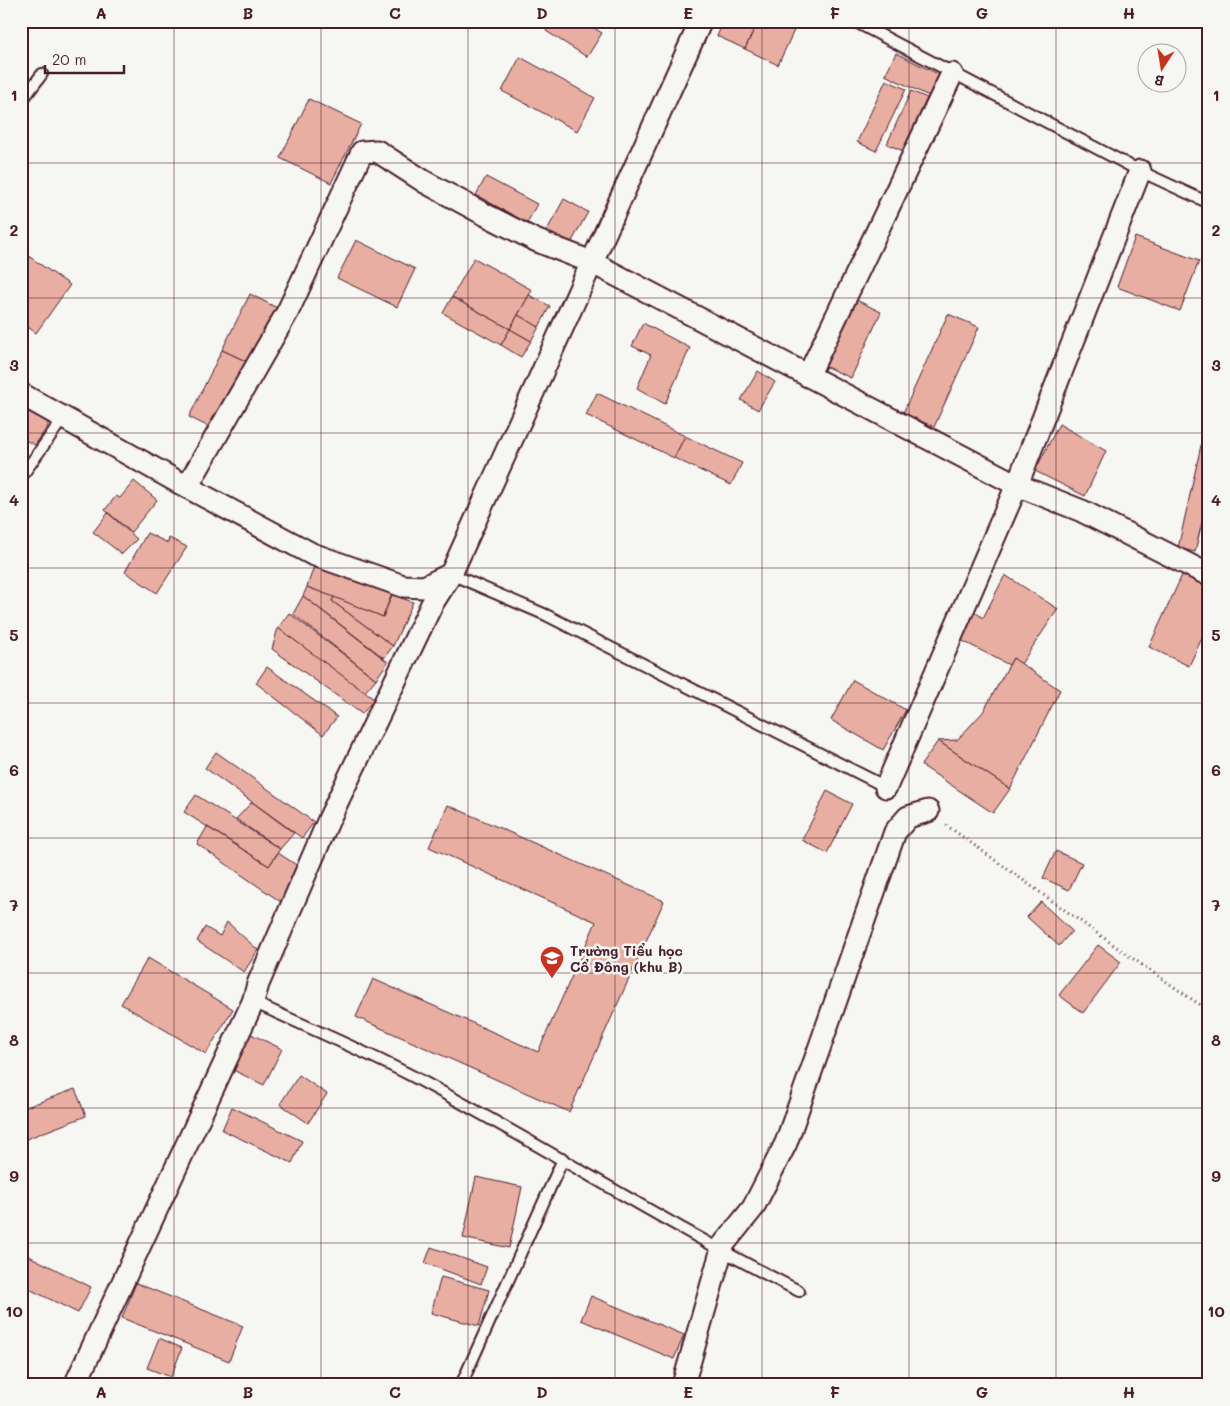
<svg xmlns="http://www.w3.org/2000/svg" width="1230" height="1406" font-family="Mali,sans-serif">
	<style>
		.building { fill: #e8aea2; stroke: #4a1f2b }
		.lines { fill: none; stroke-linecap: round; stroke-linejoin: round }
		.service-casing { stroke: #4a1f2b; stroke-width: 14 }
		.minor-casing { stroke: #4a1f2b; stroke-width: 25 }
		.path { stroke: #4a1f2b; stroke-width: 3; stroke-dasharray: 1 4; stroke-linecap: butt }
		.service { stroke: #f6f6f2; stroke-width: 10 }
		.minor { stroke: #f6f6f2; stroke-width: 21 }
		.grid { fill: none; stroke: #4a1f2b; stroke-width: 1; stroke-opacity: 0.55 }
		.labels { text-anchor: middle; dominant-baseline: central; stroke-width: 5; stroke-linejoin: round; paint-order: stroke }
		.poi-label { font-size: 14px; font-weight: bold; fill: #4a1f2b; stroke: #f6f6f2; text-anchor: start }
		.neatline { fill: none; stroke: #4a1f2b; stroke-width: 2 }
		.grid-label { font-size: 16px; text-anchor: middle; font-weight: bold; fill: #4a1f2b }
	</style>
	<rect width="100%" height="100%" fill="#f6f6f2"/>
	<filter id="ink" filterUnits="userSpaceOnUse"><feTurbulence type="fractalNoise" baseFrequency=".02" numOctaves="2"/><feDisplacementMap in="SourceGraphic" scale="10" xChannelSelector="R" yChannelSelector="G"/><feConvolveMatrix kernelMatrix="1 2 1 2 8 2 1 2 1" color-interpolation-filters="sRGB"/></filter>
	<g filter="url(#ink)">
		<g class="building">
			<path d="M553,21H583L602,33L587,57L546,31Z"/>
			<path d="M724,21H758L745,49L717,36Z"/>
			<path d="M758,21H785L796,26L778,65L745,49Z"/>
			<path d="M896,53L942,76L931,97L885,75Z"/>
			<path d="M520,57L595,98L577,131L502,91Z"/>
			<path d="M886,80L906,89L876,151L857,142Z"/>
			<path d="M911,91L927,98L903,151L887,144Z"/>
			<path d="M309,99L361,124L331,183L280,158Z"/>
			<path d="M486,177L537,204L527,223L476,195Z"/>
			<path d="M564,199L588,212L570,245L546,232Z"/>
			<path d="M1135,237L1199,261L1180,311L1117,287Z"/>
			<path d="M356,240L415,269L397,307L337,278Z"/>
			<path d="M21,251L70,285L36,333L21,322Z"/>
			<path d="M474,258L532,290L510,329L452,297Z"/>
			<path d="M250,294L279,309L252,364L222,350Z"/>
			<path d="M529,295L550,306L539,327L518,315Z"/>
			<path d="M452,297L510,329L501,345L443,313Z"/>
			<path d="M852,298L881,312L851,378L822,365Z"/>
			<path d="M948,314L979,327L934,427L903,413Z"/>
			<path d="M518,315L539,327L531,341L510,329Z"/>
			<path d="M643,323L690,348L665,404L637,388L651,355L632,346Z"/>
			<path d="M510,329L531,341L521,357L501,345Z"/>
			<path d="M222,350L252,364L213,429L189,417Z"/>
			<path d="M758,371L775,382L758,410L741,400Z"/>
			<path d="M597,393L685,436L674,458L586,415Z"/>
			<path d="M21,402L48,419V426L35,445L21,438Z"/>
			<path d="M1059,424L1106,451L1085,496L1035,471Z"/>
			<path d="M685,436L742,463L731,485L674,458Z"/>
			<path d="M1202,441L1209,443V492L1195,552L1178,548Z"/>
			<path d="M134,481L157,500L131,532L105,510L116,496L120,498Z"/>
			<path d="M108,513L137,539L122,554L93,532Z"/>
			<path d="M147,533L168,543L169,538L187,547L157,593L125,572Z"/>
			<path d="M316,560L393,591L383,617L307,587Z"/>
			<path d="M1183,573L1209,584V623L1189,666L1149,647Z"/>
			<path d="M1005,575L1058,609L1021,664L1013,658L1009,665L957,638L971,609L983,618Z"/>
			<path d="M307,587L334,597L332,601L393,646L384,658L303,596Z"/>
			<path d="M392,595L413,602L393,646L332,601L334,597L383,617Z"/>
			<path d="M303,596L388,662L376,679L293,614Z"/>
			<path d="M289,613L376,679L364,693L278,628Z"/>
			<path d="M278,628L374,699L362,714L272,649Z"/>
			<path d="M1013,658L1060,690L1010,789L938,741L957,740L983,712Z"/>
			<path d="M267,667L337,717L323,735L256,683Z"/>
			<path d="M853,680L906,710L883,750L831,720Z"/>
			<path d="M938,741L1010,789L993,813L921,765Z"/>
			<path d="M216,752L314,822L302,838L205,768Z"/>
			<path d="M827,791L852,804L827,853L802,840Z"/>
			<path d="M196,795L280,849L269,866L184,812Z"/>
			<path d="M252,802L294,833L280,849L236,819Z"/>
			<path d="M448,805L664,901L569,1112L356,1017L373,979L538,1052L596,922L429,847Z"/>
			<path d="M207,827L269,866L278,853L301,868L281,902L197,844Z"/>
			<path d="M1056,851L1082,863L1069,890L1043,878Z"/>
			<path d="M1041,902L1072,931L1059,946L1027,917Z"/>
			<path d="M227,922L258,950L244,972L197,941L205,927L220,936Z"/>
			<path d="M1098,945L1121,962L1083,1013L1059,995Z"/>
			<path d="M148,958L233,1009L206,1054L121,1004Z"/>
			<path d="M251,1034L282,1049L264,1085L233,1070Z"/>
			<path d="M299,1075L327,1094L308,1123L280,1104Z"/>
			<path d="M75,1089L86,1116L21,1141V1109Z"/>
			<path d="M232,1107L302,1141L292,1163L222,1130Z"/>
			<path d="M476,1177L522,1187L509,1248L463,1238Z"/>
			<path d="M431,1247L487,1267L481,1284L425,1263Z"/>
			<path d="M21,1252L91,1287L78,1313L21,1285Z"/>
			<path d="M441,1277L489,1290L479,1326L431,1313Z"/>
			<path d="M136,1283L243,1326L229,1361L122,1318Z"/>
			<path d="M591,1296L684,1335L674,1359L581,1320Z"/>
			<path d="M159,1338L182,1348L171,1377L147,1368Z"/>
		</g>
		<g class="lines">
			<defs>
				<g id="service">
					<path d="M854,21L1140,171L1209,203"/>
					<path d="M21,102L42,74"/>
					<path d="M21,477L64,417"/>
					<path d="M451,574L546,615L886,787"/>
					<path d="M253,1002C307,1027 362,1050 414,1077C544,1146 668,1225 799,1291"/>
					<path d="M461,1385L563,1159"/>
				</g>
				<g id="minor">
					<path d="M808,376L952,74"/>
					<path d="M21,394L187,487L312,554L403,586L424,587L451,574"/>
					<path d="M187,487L288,311L362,152L377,151L425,182L482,213L535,240L591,262L1017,485L1082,511L1209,575"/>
					<path d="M886,787L1017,485L1140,171"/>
					<path d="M75,1385L253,1002L258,984L330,817L432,604L451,574L701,21"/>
					<path d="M683,1385L723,1245L753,1208L786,1143L895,832L908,817L928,811"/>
				</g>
			</defs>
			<use href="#service" class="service-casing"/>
			<use href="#minor" class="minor-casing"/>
			<path class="path" d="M946,825L1122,951L1209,1011"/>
			<use href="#service" class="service"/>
			<use href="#minor" class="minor"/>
		</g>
	</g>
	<path class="grid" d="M174,21V1385M321,21V1385M468,21V1385M615,21V1385M762,21V1385M909,21V1385M1056,21V1385M21,163H1209M21,298H1209M21,433H1209M21,568H1209M21,703H1209M21,838H1209M21,973H1209M21,1108H1209M21,1243H1209"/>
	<defs>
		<symbol id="school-pin" viewBox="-11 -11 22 30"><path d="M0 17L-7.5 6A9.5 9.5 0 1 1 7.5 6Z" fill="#c8321e" stroke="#f6f6f2"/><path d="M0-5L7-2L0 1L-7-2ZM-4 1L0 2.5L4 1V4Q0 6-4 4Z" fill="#fff"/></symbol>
	</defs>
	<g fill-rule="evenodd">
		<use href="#school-pin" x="538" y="944" width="28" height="38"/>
	</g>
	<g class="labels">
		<g class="poi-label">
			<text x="570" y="950">Trường Tiểu học<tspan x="570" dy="16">Cổ Đông (khu B)</tspan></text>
		</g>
	</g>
	<rect width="1230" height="1406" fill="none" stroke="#f6f6f2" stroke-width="55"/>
	<g transform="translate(1162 68) rotate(192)"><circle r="24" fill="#f6f6f2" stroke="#b1a0a2"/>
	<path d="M0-4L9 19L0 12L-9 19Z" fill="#c8321e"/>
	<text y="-8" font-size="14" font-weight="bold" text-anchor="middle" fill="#4a1f2b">B</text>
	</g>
	<path d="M45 65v8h79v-8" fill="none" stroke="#4a1f2b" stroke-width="2.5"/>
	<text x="52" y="65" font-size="15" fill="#4a1f2b" stroke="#f6f6f2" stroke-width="4" paint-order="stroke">20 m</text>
	<rect x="28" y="28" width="1174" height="1350" class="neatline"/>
	<g class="grid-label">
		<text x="101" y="19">A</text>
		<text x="248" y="19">B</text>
		<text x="395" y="19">C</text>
		<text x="542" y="19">D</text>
		<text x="688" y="19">E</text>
		<text x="835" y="19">F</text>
		<text x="982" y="19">G</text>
		<text x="1129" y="19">H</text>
		<text x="14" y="101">1</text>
		<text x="1216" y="101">1</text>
		<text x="14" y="236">2</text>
		<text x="1216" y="236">2</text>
		<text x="14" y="371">3</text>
		<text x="1216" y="371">3</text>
		<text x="14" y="506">4</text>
		<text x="1216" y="506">4</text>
		<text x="14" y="641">5</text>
		<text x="1216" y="641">5</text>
		<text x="14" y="776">6</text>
		<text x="1216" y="776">6</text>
		<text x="14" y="911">7</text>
		<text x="1216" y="911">7</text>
		<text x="14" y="1046">8</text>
		<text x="1216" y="1046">8</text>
		<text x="14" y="1182">9</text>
		<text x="1216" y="1182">9</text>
		<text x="14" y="1317">10</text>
		<text x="1216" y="1317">10</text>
		<text x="101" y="1398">A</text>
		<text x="248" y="1398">B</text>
		<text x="395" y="1398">C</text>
		<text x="542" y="1398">D</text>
		<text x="688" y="1398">E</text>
		<text x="835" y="1398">F</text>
		<text x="982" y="1398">G</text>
		<text x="1129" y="1398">H</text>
	</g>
</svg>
